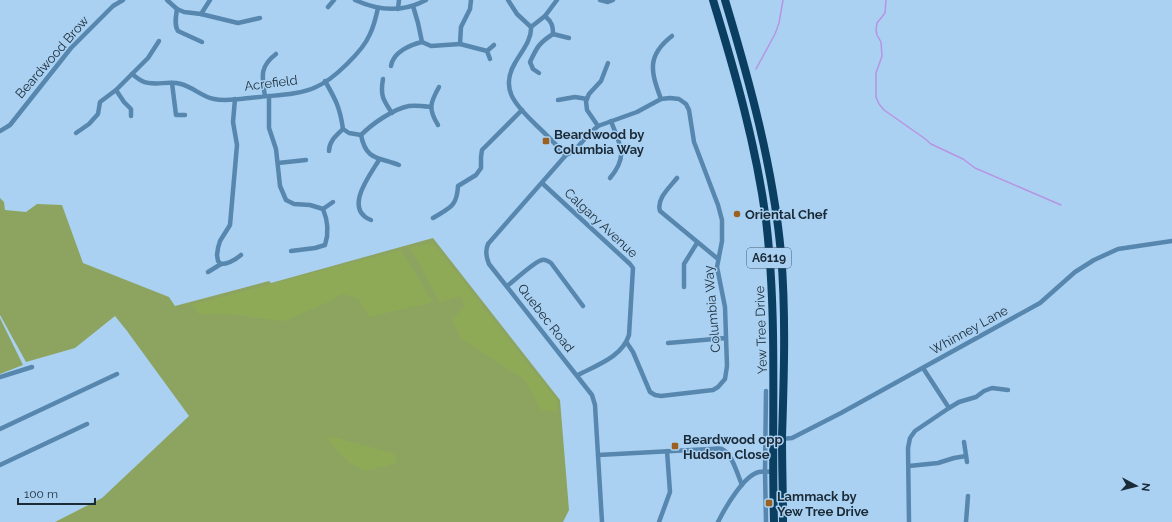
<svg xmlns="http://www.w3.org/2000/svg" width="1172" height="522" font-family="Raleway,sans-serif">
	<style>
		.green { fill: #8da461 }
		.forest { fill: #8faa56 }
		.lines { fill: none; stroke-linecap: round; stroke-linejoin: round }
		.stream { stroke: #b794e2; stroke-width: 1.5 }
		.minor { stroke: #5787ae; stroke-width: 4.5 }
		.trunk { stroke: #0a3f62; stroke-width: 8 }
		.poi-dot { fill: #9b6120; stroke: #aad1f2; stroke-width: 1.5 }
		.labels { text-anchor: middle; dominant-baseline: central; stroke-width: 3; stroke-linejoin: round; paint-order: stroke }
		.shield { fill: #aad1f2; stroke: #465c6f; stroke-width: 1 }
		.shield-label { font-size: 12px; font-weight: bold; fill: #1b2a37 }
		.street-label { font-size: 13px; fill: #1b2a37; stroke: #aad1f2 }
		.poi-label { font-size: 13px; font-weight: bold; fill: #1b2a37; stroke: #aad1f2; text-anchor: start }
	</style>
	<rect width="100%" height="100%" fill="#aad1f2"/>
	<g class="green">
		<path d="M0,198L4,202L5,210L26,212L37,204L62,205L83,263L169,297L175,306L269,281L271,283L433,238L560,400L569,510L563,522H55L102,498L189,416L127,331L115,316L75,348L26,362L0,315Z"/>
		<path d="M0,318L23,365L0,374Z"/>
	</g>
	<g class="forest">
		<path d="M433,243L557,401V412L541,410L524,379L462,339L452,320L465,305L461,296L440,302L410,247Z"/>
		<path d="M401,250L433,302L369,317L358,298L342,294L326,303L284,321L237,315L199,314L191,305Z"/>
		<path d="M329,436L393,453L396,457V463L365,471L350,463L329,442Z"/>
	</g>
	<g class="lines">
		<g class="stream">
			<path d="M886,0L885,13L877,23L876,30L877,35L881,42L882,56L876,73V97L879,104L884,110L924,138L931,144L963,159L975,168L1061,205"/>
			<path d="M756,69L775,34L779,23L783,0"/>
		</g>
		<g class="minor">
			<path d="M167,0L177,9L184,12L201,14L238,23L260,18"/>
			<path d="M355,0C379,11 402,13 426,0"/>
			<path d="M508,0L517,14L531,27C532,40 521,52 515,63C499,90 517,106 535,124C546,134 556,145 566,155"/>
			<path d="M600,0L608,2L613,0"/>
			<path d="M413,6L418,23L422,42L431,46L460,44L461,27L470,9L471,0"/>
			<path d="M328,7L334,0"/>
			<path d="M177,9C176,16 174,25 178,31L202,42"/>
			<path d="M398,9L399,0"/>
			<path d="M201,14L210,0"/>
			<path d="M531,27L545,16L557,0"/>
			<path d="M553,34L569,38"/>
			<path d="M460,44L487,51"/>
			<path d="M490,59L487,51L494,45"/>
			<path d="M391,66C393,52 410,45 422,42"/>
			<path d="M539,73L533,69L530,62C537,47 539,43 553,34C553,26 552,22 545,16"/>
			<path d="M132,74C135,76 138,79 142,81C154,87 168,80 181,84C193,87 202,97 214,99C228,102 245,98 259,97C277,95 299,95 316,87C333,80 363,51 370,34C374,26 376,17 378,8"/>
			<path d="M383,79C380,95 383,100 392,113"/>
			<path d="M325,81C336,100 340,108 343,129L349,133L361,135C372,124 393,109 409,106C416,105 423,106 431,107"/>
			<path d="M172,83L176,115H185"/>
			<path d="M116,90L124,102L131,109V116"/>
			<path d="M265,96C262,77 259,67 276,54"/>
			<path d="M269,96V128L276,149L280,186L286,200L294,204L310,205L323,209C328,221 329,233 325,245L315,248L291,251"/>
			<path d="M235,99L233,122L237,145L230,225L220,241L218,248L217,255L218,261L221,264C228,264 235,260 241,255"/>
			<path d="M661,99C651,72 646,56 672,36"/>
			<path d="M558,100L575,97L587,99"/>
			<path d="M438,125C428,109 430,103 439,87"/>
			<path d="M598,126L587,110L586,101L589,94L601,81L608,63"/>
			<path d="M0,131L10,125L71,48L113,6L123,0"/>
			<path d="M76,133L89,124L98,114L100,102L116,90L148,58L159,41"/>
			<path d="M361,135C366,161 379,157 399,165"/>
			<path d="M329,151C329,141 336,136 343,129"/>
			<path d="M278,163L306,160"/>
			<path d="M610,178C629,155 620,146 611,121"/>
			<path d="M677,178C670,187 656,199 660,211L718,259"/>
			<path d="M542,183L630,264L633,268L629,335C622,357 597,365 578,375"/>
			<path d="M323,209L333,202"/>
			<path d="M433,218C449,208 457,207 458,186L476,175L481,168V157L482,150L522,110"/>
			<path d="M371,220C343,209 370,175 379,160"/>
			<path d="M208,272L221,264"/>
			<path d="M507,286C514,281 535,261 542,260C545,259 548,261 551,263L583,306"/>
			<path d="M684,287V264L697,243"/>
			<path d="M668,343L726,338"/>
			<path d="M923,368L949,408L959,402L976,397L984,391L992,388L1008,390"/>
			<path d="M0,377L32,367"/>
			<path d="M0,429L117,374"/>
			<path d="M781,439L792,438L841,413L1040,303L1075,272L1094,260L1118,249L1172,241"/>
			<path d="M964,442L967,462"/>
			<path d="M598,455L710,449C714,449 719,448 722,449C732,453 738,476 742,485"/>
			<path d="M0,465L87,424"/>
			<path d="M909,466L938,463L954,458L966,456"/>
			<path d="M602,522L595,405L592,395L489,264C486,257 485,251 488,244L566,155L574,151L589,134L598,126L637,112L661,99L670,98L679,99L686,104L689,110L694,142L718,205L722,220V241L717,267L725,307L727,366L725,379L718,387L713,390L661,396L655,395L650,392L633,352L627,343"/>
			<path d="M659,522L670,492L667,451"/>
			<path d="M718,522C725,508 744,475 759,472C764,471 770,472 775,472"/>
			<path d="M766,522L765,471L766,391"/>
			<path d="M909,522L908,448L910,438L915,431L949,408"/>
			<path d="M966,522L968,496"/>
		</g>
		<g class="trunk">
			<path d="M713,0C735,72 756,145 766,220C778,321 771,421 774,522"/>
			<path d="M725,0C750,83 773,167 781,253C786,314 784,376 782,437C782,466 783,494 783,522"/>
		</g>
	</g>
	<g class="poi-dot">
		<rect x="542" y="137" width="8" height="8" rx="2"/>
		<circle cx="737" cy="214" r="4"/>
		<rect x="671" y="442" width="8" height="8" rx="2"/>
		<rect x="765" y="499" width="8" height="8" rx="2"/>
	</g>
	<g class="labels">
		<rect class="shield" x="747" y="248" width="44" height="20" rx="3"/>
		<g class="shield-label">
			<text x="769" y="258">A6119</text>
		</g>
		<g class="street-label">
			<text transform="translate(52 57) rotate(-49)">Beardwood Brow</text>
			<text transform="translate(271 83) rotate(-7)">Acrefield</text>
			<text transform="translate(601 223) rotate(43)">Calgary Avenue</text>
			<text transform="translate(712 309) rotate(-95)">Columbia Way</text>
			<text transform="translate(546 318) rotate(52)">Quebec Road</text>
			<text transform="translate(761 330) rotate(-92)">Yew Tree Drive</text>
			<text transform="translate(969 330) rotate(-29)">Whinney Lane</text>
		</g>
		<g class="poi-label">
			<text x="554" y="134">Beardwood by<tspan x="554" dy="15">Columbia Way</tspan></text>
			<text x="745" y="214">Oriental Chef</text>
			<text x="683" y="439">Beardwood opp<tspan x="683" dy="15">Hudson Close</tspan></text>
			<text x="777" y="496">Lammack by<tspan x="777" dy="15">Yew Tree Drive</tspan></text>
		</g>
	</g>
	<g transform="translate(1136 486) rotate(97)" stroke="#aad1f2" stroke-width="3" paint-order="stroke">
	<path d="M0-3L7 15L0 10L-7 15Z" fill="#1b2a37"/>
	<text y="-6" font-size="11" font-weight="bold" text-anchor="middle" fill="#1b2a37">N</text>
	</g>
	<path d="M18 498v6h77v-6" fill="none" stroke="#1b2a37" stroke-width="2"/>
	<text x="24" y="498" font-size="12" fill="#1b2a37" stroke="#aad1f2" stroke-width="3" paint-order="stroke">100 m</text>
</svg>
